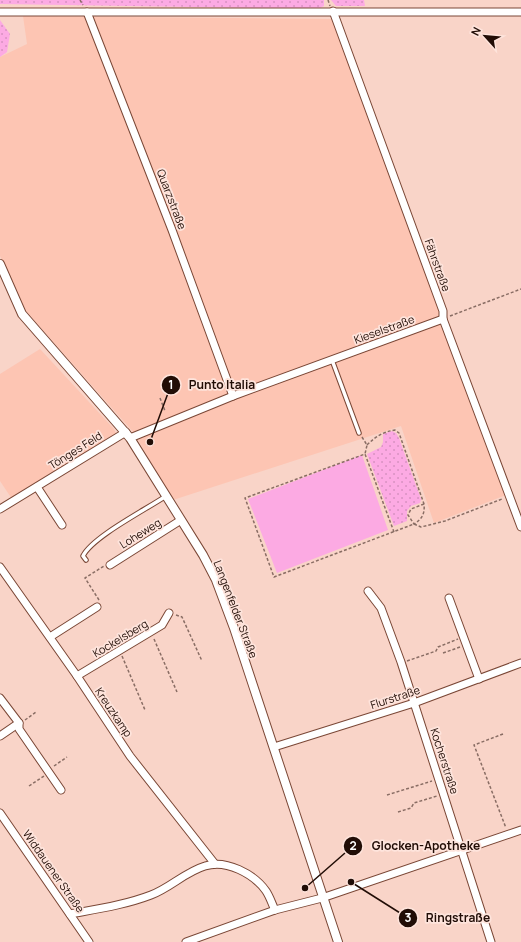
<svg xmlns="http://www.w3.org/2000/svg" width="521" height="942" font-family="Manrope,sans-serif">
	<style>
		.built { fill: #fdc5b3 }
		.grass { fill: url(#grass-dots) }
		.park { fill: #fcaae3 }
		.lines { fill: none; stroke-linecap: round; stroke-linejoin: round }
		.service-casing { stroke: #7a4736; stroke-width: 5.5 }
		.minor-casing { stroke: #7a4736; stroke-width: 9 }
		.tertiary-casing { stroke: #7a4736; stroke-width: 10 }
		.path { stroke: #896d64; stroke-width: 1.5; stroke-dasharray: 3 2; stroke-linecap: butt }
		.service { stroke: #fff; stroke-width: 3.5 }
		.minor { stroke: #fff; stroke-width: 7 }
		.tertiary { stroke: #fff; stroke-width: 8 }
		.labels { text-anchor: middle; dominant-baseline: central; stroke-width: 3.5; stroke-linejoin: round; paint-order: stroke }
		.street-label { font-size: 11px; fill: #210d06; stroke: #fee4dc }
		.leader { fill: none; stroke: #210d06; stroke-width: 1.5 }
		.callout-dot { fill: #210d06; stroke: #fee4dc; stroke-width: 1.5 }
		.mark-label { font-size: 12px; text-anchor: middle; font-weight: bold; fill: #fff }
		.callout-label { font-size: 12px; text-anchor: middle; font-weight: bold; fill: #210d06; stroke: #fee4dc; stroke-width: 3.5; stroke-linejoin: round; paint-order: stroke }
	</style>
	<defs>
		<pattern id="grass-dots" width="8" height="8" patternUnits="userSpaceOnUse"><rect width="8" height="8" fill="#fcaae3"/><path d="M2 2h.1M6 6h.1" fill="none" stroke="#d891c1" stroke-width="1.8" stroke-linecap="round"/></pattern>
	</defs>
	<rect width="100%" height="100%" fill="#f9d4c8"/>
	<g class="built">
		<path d="M23,16L332,19L506,495L434,523L401,426L173,500L134,433L26,311L0,256V57L27,44Z"/>
		<path d="M40,349L114,429L116,433L12,499L0,481V374Z"/>
	</g>
	<g class="grass">
		<path d="M0,0H324V6L318,9L0,4Z"/>
		<path d="M331,0H364L365,6H336Z"/>
		<path d="M0,20L10,34L7,52L0,57Z"/>
		<path d="M392,431L396,433L399,438L421,499L420,503L411,506L407,511V521L394,526L367,454L381,447L383,442V434Z"/>
	</g>
	<path class="park" d="M362,455L388,530L277,573L248,499Z"/>
	<g class="lines">
		<defs>
			<g id="service">
				<path d="M332,360L359,433"/>
				<path d="M86,560L83,556C92,537 147,509 166,496"/>
			</g>
			<g id="minor">
				<path d="M333,11L443,311V319L521,527"/>
				<path d="M0,12H521"/>
				<path d="M87,12L172,230L233,396"/>
				<path d="M130,438L233,396L443,319"/>
				<path d="M37,487L62,525"/>
				<path d="M0,509L126,432"/>
				<path d="M110,565L181,520"/>
				<path d="M0,567L77,676L130,756L215,864"/>
				<path d="M368,591L381,608L401,662L491,942"/>
				<path d="M449,598L479,679"/>
				<path d="M50,637L97,607"/>
				<path d="M77,676L162,625L169,613"/>
				<path d="M0,698L19,723L0,736"/>
				<path d="M19,723V729L61,790"/>
				<path d="M274,747L414,703L521,663"/>
				<path d="M0,813L89,942"/>
				<path d="M70,914C97,909 125,905 151,895C170,888 185,872 205,866C226,859 254,874 266,891C270,897 272,904 275,910"/>
				<path d="M186,942L275,910L322,898L521,830"/>
			</g>
			<path id="tertiary" d="M0,264L22,314L130,438L203,555L216,580L234,628L338,942"/>
		</defs>
		<use href="#service" class="service-casing"/>
		<use href="#minor" class="minor-casing"/>
		<use href="#tertiary" class="tertiary-casing"/>
		<g class="path">
			<path d="M80,0L83,5"/>
			<path d="M328,0L330,6"/>
			<path d="M450,316L521,289"/>
			<path d="M160,398L165,411"/>
			<path d="M362,437L367,445L365,454"/>
			<path d="M367,445C376,436 383,432 395,430L399,433L424,504C425,514 422,519 414,524L408,515L411,509L424,504"/>
			<path d="M394,532L365,454L245,498L274,577L414,524L421,527L445,521L502,499"/>
			<path d="M99,600L85,578L104,566"/>
			<path d="M176,615L182,617L202,661"/>
			<path d="M154,639L177,692"/>
			<path d="M443,653L460,647"/>
			<path d="M122,656L145,710"/>
			<path d="M407,661L436,651L438,647L458,639"/>
			<path d="M25,720L36,712"/>
			<path d="M503,734L474,745L506,828"/>
			<path d="M54,766L67,757"/>
			<path d="M29,786L44,776"/>
			<path d="M387,795L432,781"/>
			<path d="M398,812L411,808L414,803L437,796"/>
		</g>
		<use href="#service" class="service"/>
		<use href="#minor" class="minor"/>
		<use href="#tertiary" class="tertiary"/>
	</g>
	<g class="labels">
		<g class="street-label">
			<text transform="translate(172 199) rotate(69)">Quarzstraße</text>
			<text transform="translate(438 265) rotate(70)">Fährstraße</text>
			<text transform="translate(384 329) rotate(-20)">Kieselstraße</text>
			<text transform="translate(75 450) rotate(-32)">Tönges Feld</text>
			<text transform="translate(140 533) rotate(-32)">Loheweg</text>
			<text transform="translate(236 609) rotate(69)">Langenfelder Straße</text>
			<text transform="translate(120 638) rotate(-31)">Kockelsberg</text>
			<text transform="translate(395 697) rotate(-18)">Flurstraße</text>
			<text transform="translate(114 712) rotate(56)">Kreuzkamp</text>
			<text transform="translate(445 761) rotate(72)">Kocherstraße</text>
			<text transform="translate(54 871) rotate(55)">Widdauener Straße</text>
		</g>
	</g>
	<path class="leader" d="M150 442L171 385M305 888L353 846M351 882L408 918"/>
	<g class="callout-dot">
		<circle cx="150" cy="442" r="4"/>
		<circle cx="305" cy="888" r="4"/>
		<circle cx="351" cy="882" r="4"/>
		<circle cx="171" cy="385" r="10"/>
		<circle cx="353" cy="846" r="10"/>
		<circle cx="408" cy="918" r="10"/>
	</g>
	<g class="mark-label">
		<text x="171" y="389">1</text>
		<text x="353" y="850">2</text>
		<text x="408" y="922">3</text>
	</g>
	<g class="callout-label">
		<text x="222" y="389">Punto Italia</text>
		<text x="426" y="850">Glocken-Apotheke</text>
		<text x="458" y="922">Ringstraße</text>
	</g>
	<g transform="translate(485 36) rotate(297)" stroke="#fee4dc" stroke-width="3" paint-order="stroke">
	<path d="M0-3L7 15L0 10L-7 15Z" fill="#210d06"/>
	<text y="-6" font-size="11" font-weight="bold" text-anchor="middle" fill="#210d06">N</text>
	</g>
</svg>
